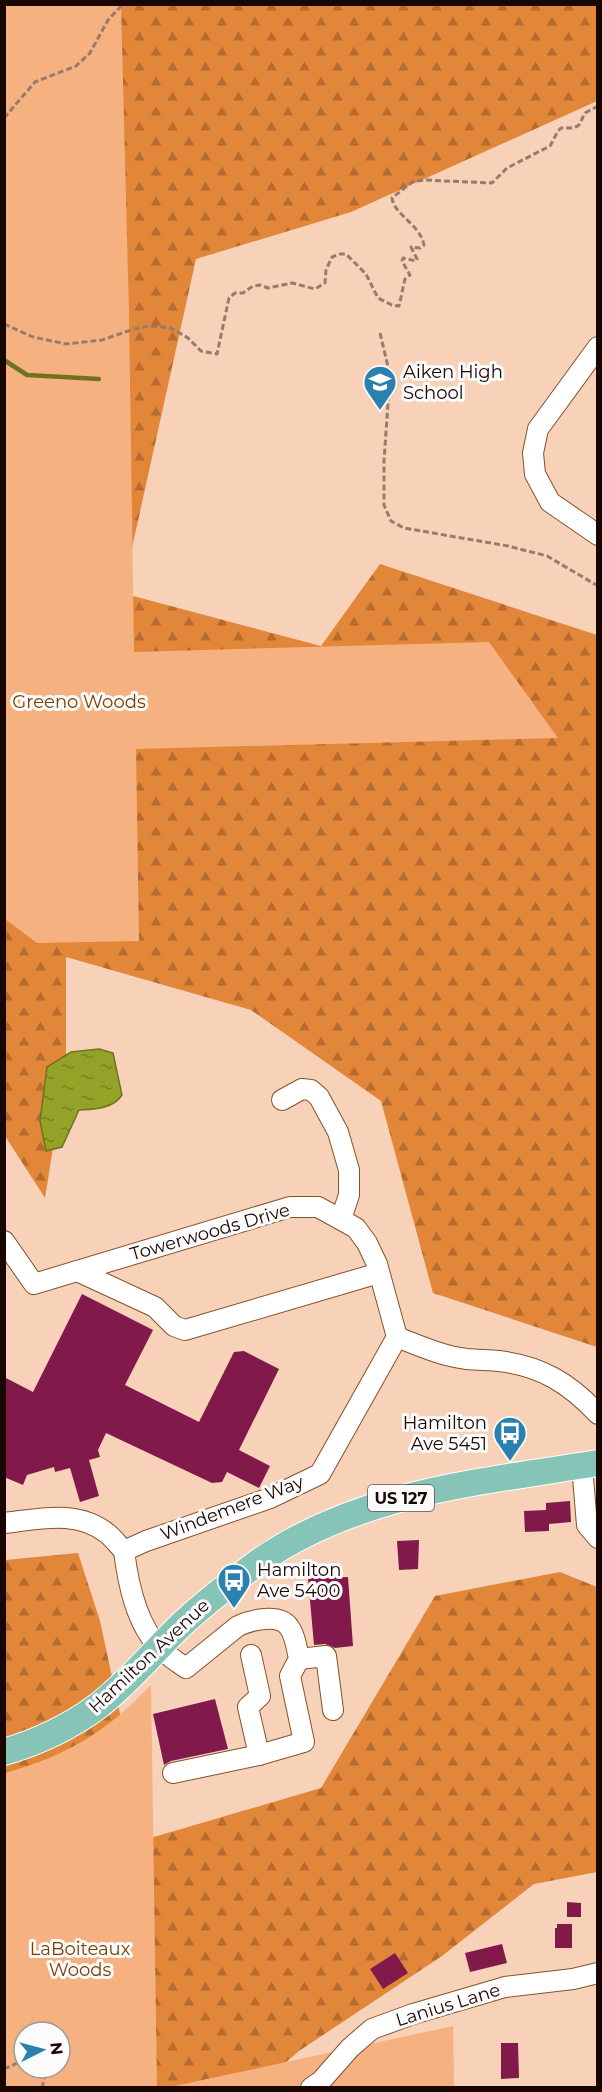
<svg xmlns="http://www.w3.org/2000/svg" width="602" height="2092" font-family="Montserrat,sans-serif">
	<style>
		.forest { fill: url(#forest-firs); fill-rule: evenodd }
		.green { fill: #f6b180; fill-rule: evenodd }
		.water { fill: url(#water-ripples); stroke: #6f741c; stroke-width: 1.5 }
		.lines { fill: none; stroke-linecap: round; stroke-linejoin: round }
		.stream { stroke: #6f741c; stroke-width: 4.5 }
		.building { fill: #811a4b }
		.minor-casing { stroke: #865128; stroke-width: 22 }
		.major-casing { stroke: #fff; stroke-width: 28 }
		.path { stroke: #987b6a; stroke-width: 3; stroke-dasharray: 6 3; stroke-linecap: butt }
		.minor { stroke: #fff; stroke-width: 20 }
		.major { stroke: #85c4b7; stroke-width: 26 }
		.labels { text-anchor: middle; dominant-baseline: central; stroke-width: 6; stroke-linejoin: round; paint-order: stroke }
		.shield { fill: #fbfbfb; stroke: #5e504b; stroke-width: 1.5 }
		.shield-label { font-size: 16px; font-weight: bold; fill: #1a0600 }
		.poi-label { font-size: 18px; fill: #1a0600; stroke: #fbfbfb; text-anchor: start }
		.park-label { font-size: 18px; fill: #7a3f02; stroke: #fbfbfb }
		.street-label { font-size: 18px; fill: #1a0600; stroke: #fbfbfb }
	</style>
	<defs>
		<pattern id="forest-firs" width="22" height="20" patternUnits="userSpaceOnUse" patternTransform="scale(1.5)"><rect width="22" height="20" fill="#e2863a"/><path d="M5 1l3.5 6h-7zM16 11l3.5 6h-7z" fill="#b66c2e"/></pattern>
		<pattern id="water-ripples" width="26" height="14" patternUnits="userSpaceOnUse" patternTransform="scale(1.5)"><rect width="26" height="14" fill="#93a328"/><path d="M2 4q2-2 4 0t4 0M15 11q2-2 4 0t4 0" fill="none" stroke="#778320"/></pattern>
	</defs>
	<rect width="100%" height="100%" fill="#f7d2b9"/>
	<g class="forest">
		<path d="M4,5H597V101L351,212L196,259L122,593L321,646L380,564L597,635V1347L433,1293L381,1101L251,1010L66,957V1066L45,1198L5,1136Z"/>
		<path d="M78,1553L100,1621L147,1839L321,1788L435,1596L560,1572L597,1587V1872L534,1884L442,1956L299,2051L257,2087L5,2088V1560ZM24,2032H60V2068H24Z"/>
	</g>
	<g class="green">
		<path d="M5,4L121,5L129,313L134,652L489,642L558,738L136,749L139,941L37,943L5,919Z"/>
		<path d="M151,1685L157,2087H5V1773C66,1756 107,1732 151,1685ZM24,2032H60V2068H24Z"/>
		<path d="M453,2026L454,2087H170Z"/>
	</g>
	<path class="water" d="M99,1049L113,1053L122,1095C113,1109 94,1109 79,1110L62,1147L46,1151L40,1121L47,1067L71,1052Z"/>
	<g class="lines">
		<path class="stream" d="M4,360L27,375L99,379"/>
	</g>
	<g class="building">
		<path d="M82,1294L153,1330L125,1385L199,1422L234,1352L244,1351L279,1369L239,1450L270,1466L259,1488L227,1472L222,1482L212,1483L106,1433L98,1450L100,1457L89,1460L99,1496L80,1502L70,1468L55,1472L54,1467L27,1475L23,1485L4,1477V1377L33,1392Z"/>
		<path d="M570,1501L571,1522L549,1524V1531L525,1532L524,1511L546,1510V1503Z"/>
		<path d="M419,1540L418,1569L399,1570L397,1541Z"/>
		<path d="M348,1577L353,1646L335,1648L325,1644L314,1645L308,1578Z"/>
		<path d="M215,1699L228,1749L171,1761L164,1765L153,1714Z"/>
		<path d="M567,1902L581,1903V1917H567Z"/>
		<path d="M557,1924H572V1948H555V1928H557Z"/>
		<path d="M502,1944L507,1963L470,1972L465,1953Z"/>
		<path d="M395,1953L408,1973L383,1989L370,1969Z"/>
		<path d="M501,2043H518L519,2078L501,2079Z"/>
	</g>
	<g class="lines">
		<defs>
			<g id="minor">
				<path d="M598,347L538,429L533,453L535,474L550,502L598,535"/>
				<path d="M282,1100L302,1089L311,1090L319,1097L338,1132L349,1170V1195L341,1219"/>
				<path d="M4,1241L34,1284L290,1207H318L356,1228L367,1243L377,1264L397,1337"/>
				<path d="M77,1271L155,1307L174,1326L185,1330L379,1273"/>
				<path d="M397,1337C420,1346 442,1356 467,1359C478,1360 488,1360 499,1361C541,1366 569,1383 598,1414"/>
				<path d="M582,1466L587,1525L598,1538"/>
				<path d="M4,1523C40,1519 78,1509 108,1534C114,1539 119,1546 124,1551"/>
				<path d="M124,1551C128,1583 136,1624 160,1648C167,1655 177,1662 186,1668L238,1626C251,1620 279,1613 289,1627C295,1635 297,1649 299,1659L290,1676L304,1742L259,1755L173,1773"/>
				<path d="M124,1551L146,1541L270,1498L320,1474L397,1337"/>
				<path d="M251,1655L260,1696L248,1707L259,1755"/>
				<path d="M299,1659L326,1656L333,1710"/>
				<path d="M311,2088L321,2081L350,2048L372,2029L413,2014L505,1987L573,1979L598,1973"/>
			</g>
			<path id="major" d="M4,1752C38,1742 70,1727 98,1706C129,1682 154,1651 182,1624C207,1601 233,1581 260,1561C360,1492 481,1482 598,1463"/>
		</defs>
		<use href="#minor" class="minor-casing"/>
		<use href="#major" class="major-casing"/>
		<g class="path">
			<path d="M4,118L35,82L76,66L90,53L108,20L123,4"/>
			<path d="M4,324L33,337L66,344L102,340L134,329L149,326L171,328L188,338L201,351L217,354L229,298L235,293H243L253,286L260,285L268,288L292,283L315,289L325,283L326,270L332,257L340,254H346L366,274L378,298L392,305L399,306L405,279L410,275L402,261L403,258L416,261L417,259L411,247L420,248L424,245C420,224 394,215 392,198L412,182L424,180L492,183L507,168L550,146L558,131L561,128H574L579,125L585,113L598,106"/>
			<path d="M380,333L390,375L384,461V505L391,521L404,528L508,546L547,556L598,586"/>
			<path d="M4,2069L24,2060"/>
			<path d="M42,2088L45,2075L50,2068"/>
		</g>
		<use href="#minor" class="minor"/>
		<use href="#major" class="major"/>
	</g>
	<defs>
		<symbol id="school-pin" viewBox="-11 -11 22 30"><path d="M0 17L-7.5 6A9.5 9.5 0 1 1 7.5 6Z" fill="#2a81b0" stroke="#fbfbfb"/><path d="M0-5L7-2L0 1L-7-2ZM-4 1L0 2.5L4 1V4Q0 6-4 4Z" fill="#fff"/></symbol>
		<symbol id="bus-pin" viewBox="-11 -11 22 30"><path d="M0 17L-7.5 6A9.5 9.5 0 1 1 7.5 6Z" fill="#2a81b0" stroke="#fbfbfb"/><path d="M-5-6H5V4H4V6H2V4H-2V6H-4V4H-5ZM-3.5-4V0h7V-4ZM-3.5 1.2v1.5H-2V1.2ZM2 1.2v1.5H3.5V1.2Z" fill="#fff"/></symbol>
	</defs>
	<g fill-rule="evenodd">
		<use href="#school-pin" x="361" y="363" width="38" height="52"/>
		<use href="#bus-pin" x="491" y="1414" width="38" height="52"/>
		<use href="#bus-pin" x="215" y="1561" width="38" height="52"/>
	</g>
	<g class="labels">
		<rect class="shield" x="368" y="1485" width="66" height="26" rx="4.5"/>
		<g class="shield-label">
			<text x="401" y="1498">US 127</text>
		</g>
		<g class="poi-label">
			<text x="403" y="372">Aiken High<tspan x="403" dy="21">School</tspan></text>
			<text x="487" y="1423" text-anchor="end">Hamilton<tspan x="487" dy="21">Ave 5451</tspan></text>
			<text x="257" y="1570">Hamilton<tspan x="257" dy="21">Ave 5400</tspan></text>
		</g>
		<g class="park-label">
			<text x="79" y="702">Greeno Woods</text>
			<text x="80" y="1949">LaBoiteaux<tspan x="80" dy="21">Woods</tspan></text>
		</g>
		<g class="street-label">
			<text transform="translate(210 1232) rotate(-16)">Towerwoods Drive</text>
			<text transform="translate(232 1508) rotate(-21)">Windemere Way</text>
			<text transform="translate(149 1656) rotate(-43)">Hamilton Avenue</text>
			<text transform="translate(448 2005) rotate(-17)">Lanius Lane</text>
		</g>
	</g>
	<rect width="602" height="2092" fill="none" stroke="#1a0600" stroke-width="12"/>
	<g transform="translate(42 2050) rotate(84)"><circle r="28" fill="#fbfbfb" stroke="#a19997" stroke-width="1.5"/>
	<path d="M0-4.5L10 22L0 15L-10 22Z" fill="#2a81b0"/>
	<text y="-9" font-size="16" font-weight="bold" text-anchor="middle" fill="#1a0600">N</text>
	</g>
</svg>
